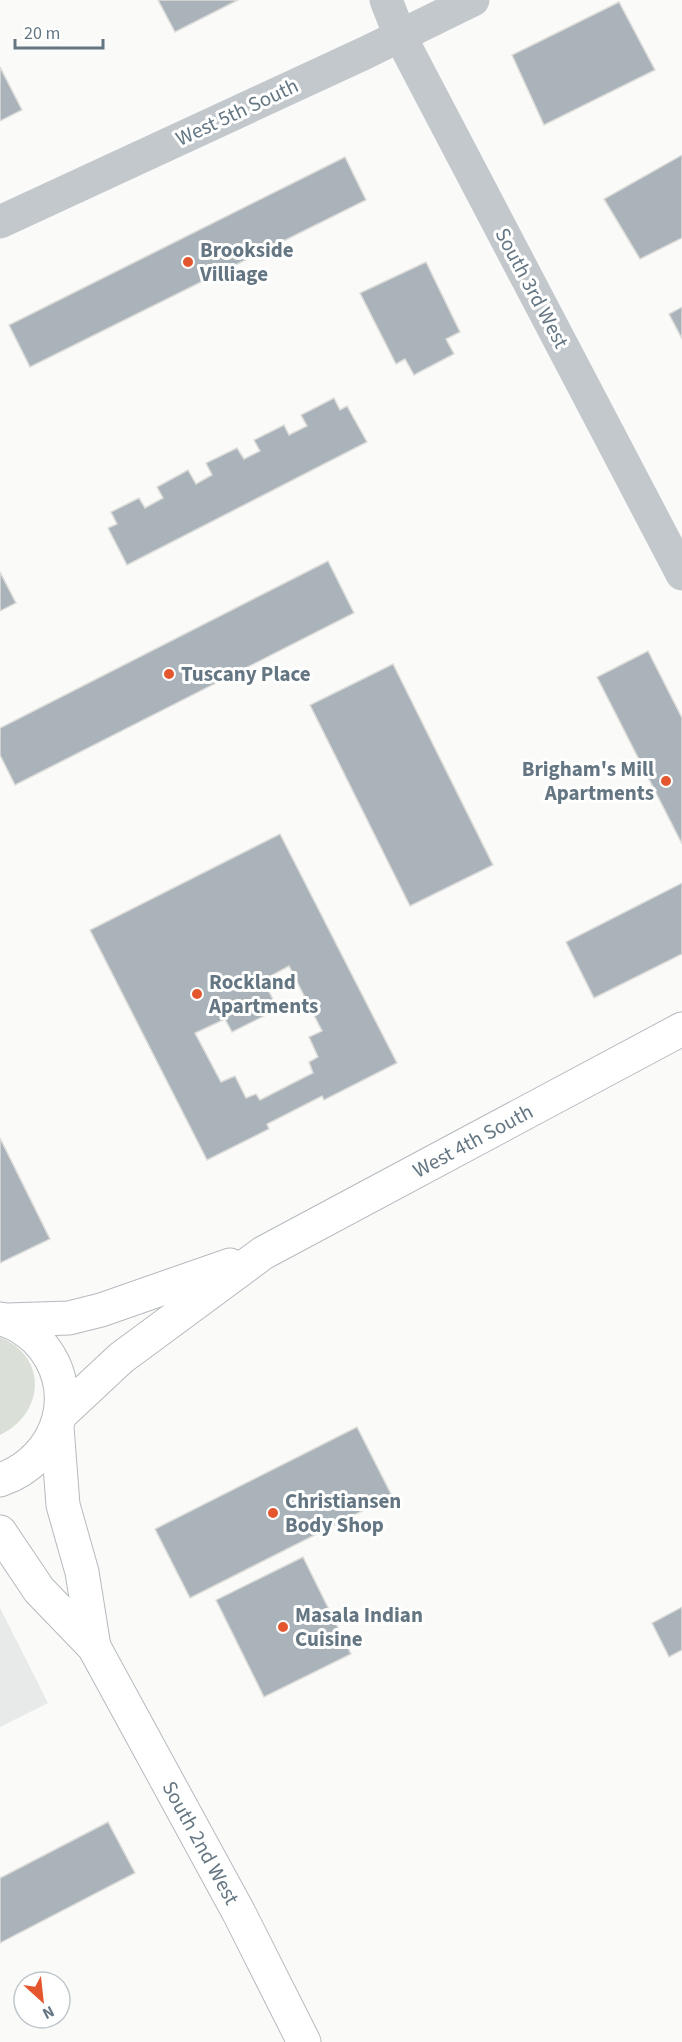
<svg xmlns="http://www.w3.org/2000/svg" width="682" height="2042" font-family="'Source Sans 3',sans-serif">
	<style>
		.built { fill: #e8e9e9 }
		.green { fill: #dadfd7 }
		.building { fill: #aab3b9; stroke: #dcdcda; stroke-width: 1.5; fill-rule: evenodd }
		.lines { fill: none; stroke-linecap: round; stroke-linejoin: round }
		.major-casing { stroke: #b5babe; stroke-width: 35 }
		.minor { stroke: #c3c8cc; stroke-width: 33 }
		.major { stroke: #fff; stroke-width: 33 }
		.poi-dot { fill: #e4572e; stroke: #fff; stroke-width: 2 }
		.labels { text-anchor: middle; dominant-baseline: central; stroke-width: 6; stroke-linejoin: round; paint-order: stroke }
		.street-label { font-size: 21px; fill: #657683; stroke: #fff }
		.poi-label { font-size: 21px; font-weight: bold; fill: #657683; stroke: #fff; text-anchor: start }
	</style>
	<rect width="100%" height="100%" fill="#fafaf8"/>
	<path class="built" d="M0,1608L48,1703L0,1727Z"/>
	<path class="green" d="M0,1337C48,1357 45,1413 0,1435Z"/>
	<g class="building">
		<path d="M158,0H238L175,32Z"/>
		<path d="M619,2L655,70L544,125L512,55Z"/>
		<path d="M0,67L22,110L0,121Z"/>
		<path d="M682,155V238L640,259L604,199Z"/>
		<path d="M345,157L366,200L30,367L9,325Z"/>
		<path d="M426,262L460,332L446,339L454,354L414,375L405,359L396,364L360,293Z"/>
		<path d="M682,307V339L669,314Z"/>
		<path d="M334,398L340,410L347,406L367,442L127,565L108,528L117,524L111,512L139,498L145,508L163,498L157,487L188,470L196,484L212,475L206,463L237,448L244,459L260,451L254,440L284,425L289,435L307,426L301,415Z"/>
		<path d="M328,561L354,613L15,785L0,755V728Z"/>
		<path d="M0,572L16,603L0,611Z"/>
		<path d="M648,651L682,718V844L597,677Z"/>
		<path d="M393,664L493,865L410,906L310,705Z"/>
		<path d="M280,834L397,1063L324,1100L322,1096L267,1124L269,1129L207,1160L90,930ZM289,966L322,1031L309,1037L318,1057L309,1062L313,1073L260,1100L256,1094L246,1098L235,1076L221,1082L195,1033L225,1019L232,1032L278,1009L263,980Z"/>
		<path d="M682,883V954L594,998L566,942Z"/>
		<path d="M0,1138L50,1239L0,1263Z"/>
		<path d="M357,1427L392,1496L190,1598L155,1529Z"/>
		<path d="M303,1557L351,1654L264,1697L216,1600Z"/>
		<path d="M682,1607V1650L669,1657L652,1623Z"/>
		<path d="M108,1822L135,1873L0,1943V1878Z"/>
	</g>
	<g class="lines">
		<defs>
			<g id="major">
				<path d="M8,1320L69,1318L101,1310L230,1265"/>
				<path id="s1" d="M60,1415L121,1358L263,1253L682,1029"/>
				<path d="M57,1427L63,1505L82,1572L94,1647"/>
				<path d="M0,1480C61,1459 83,1387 36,1339C26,1330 14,1322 1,1319"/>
				<path id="s2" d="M0,1532L39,1590L94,1647L239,1913L304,2042"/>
			</g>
		</defs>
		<use href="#major" class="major-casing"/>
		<g class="minor">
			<path d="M386,0L400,36L682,574"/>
			<path d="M0,222L365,53L473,0"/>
		</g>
		<use href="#major" class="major"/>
	</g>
	<g class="poi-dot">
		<circle cx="188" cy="262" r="6"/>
		<circle cx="169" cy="674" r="6"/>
		<circle cx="666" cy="781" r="6"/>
		<circle cx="197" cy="994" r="6"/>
		<circle cx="273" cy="1513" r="6"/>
		<circle cx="283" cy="1627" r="6"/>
	</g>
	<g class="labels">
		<g class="street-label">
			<text transform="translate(237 112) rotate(-25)">West 5th South</text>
			<text transform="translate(532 288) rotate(62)">South 3rd West</text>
			<text stroke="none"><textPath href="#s1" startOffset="498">West 4th South</textPath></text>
			<text stroke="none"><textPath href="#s2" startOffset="372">South 2nd West</textPath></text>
		</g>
		<g class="poi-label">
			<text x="200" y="250">Brookside<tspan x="200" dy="24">Villiage</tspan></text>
			<text x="181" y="674">Tuscany Place</text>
			<text x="654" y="769" text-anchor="end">Brigham's Mill<tspan x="654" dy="24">Apartments</tspan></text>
			<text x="209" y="982">Rockland<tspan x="209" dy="24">Apartments</tspan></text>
			<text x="285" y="1501">Christiansen<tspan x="285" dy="24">Body Shop</tspan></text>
			<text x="295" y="1615">Masala Indian<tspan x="295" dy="24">Cuisine</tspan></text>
		</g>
	</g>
	<g transform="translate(42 2000) rotate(153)"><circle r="28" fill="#ffffff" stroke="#c1c8cd" stroke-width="1.5"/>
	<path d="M0-4.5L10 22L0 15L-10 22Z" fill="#e4572e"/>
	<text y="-9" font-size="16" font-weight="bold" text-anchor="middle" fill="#657683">N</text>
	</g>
	<path d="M15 39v9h88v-9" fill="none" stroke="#657683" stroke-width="3"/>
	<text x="24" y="39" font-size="18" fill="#657683" stroke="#ffffff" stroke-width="4.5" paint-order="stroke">20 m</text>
</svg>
